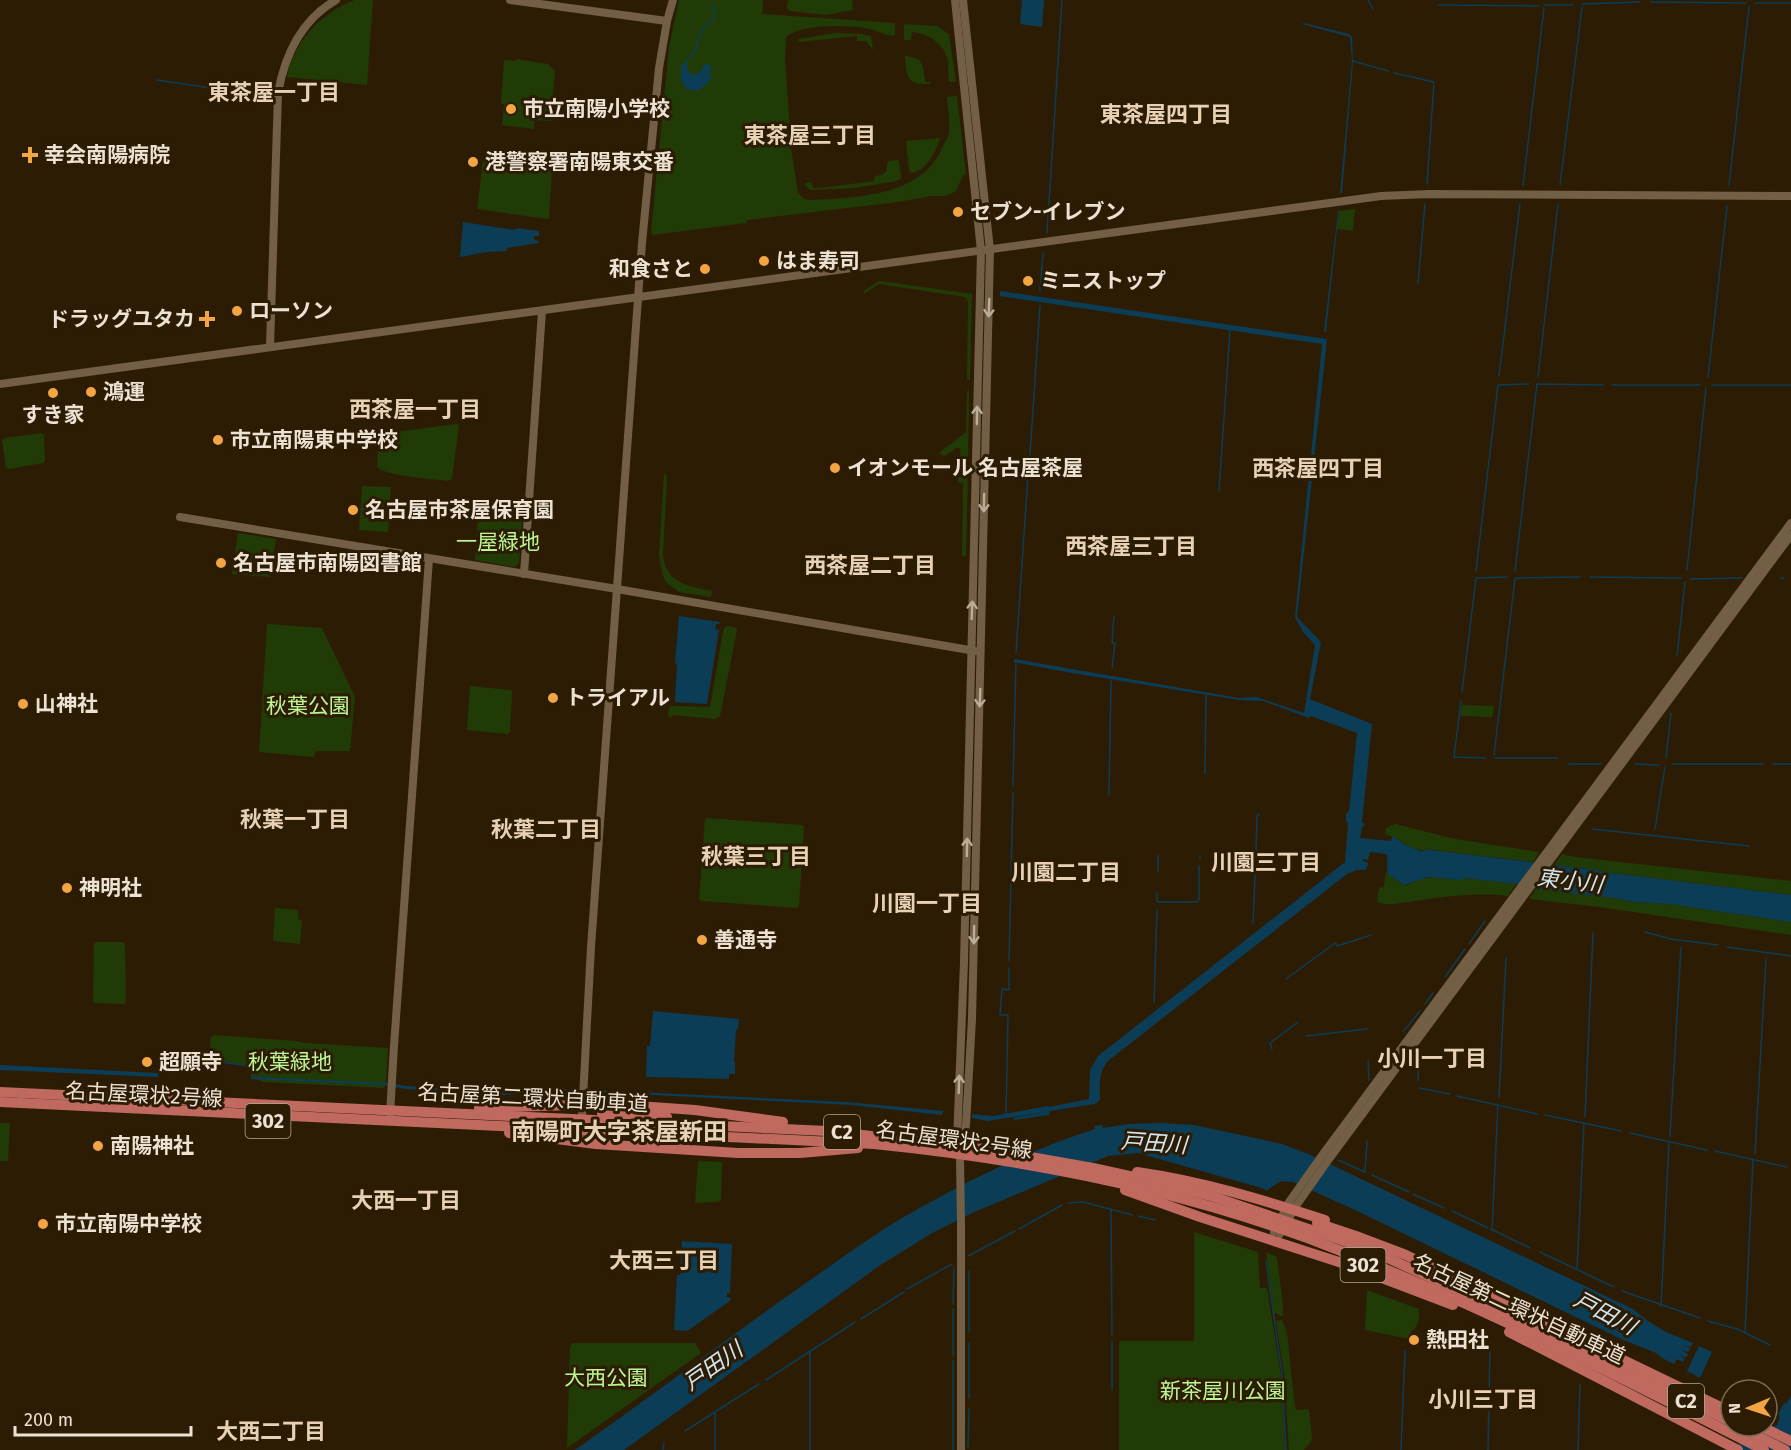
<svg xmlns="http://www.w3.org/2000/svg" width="1791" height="1450" font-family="'Fira Sans','Noto Sans JP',sans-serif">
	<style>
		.green { fill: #213b07 }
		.water { fill: #0b3d56 }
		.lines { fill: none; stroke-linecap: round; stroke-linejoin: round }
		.stream { stroke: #0b3d56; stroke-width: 1.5 }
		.secondary { stroke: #725f45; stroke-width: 8 }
		.highway { stroke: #bf695f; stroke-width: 10 }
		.oneway { stroke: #bbad9a }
		.poi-dot { fill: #f3a443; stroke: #2d1c04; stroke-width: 2 }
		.labels { text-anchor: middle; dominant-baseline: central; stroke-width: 6; stroke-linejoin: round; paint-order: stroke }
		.shield { fill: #2d1c04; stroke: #b3a694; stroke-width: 1.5 }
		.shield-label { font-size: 20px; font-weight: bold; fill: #ece1d2 }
		.poi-label { font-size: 21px; font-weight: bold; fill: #ece1d2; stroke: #2d1c04; text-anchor: start }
		.park-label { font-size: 21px; fill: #bcf693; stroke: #2d1c04 }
		.street-label { font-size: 21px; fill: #ece1d2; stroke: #2d1c04 }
		.neighbourhood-label { font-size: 22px; font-weight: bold; fill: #e8d2b5; stroke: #2d1c04 }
		.water-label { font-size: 22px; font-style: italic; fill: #d2e6f3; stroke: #2d1c04 }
		.quarter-label { font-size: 24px; font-weight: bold; fill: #e8d2b5; stroke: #2d1c04 }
	</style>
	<rect width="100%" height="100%" fill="#2d1c04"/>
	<g class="green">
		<path d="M355,0H373L367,85L287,77C293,42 322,12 355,0Z"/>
		<path d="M679,0H763L762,14L895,23V34L893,36C885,35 878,31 870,29C852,25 797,23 786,38L785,58L790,130L788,138L790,141L798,193L804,199L811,200C856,198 922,196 942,148C944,143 949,137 949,131C950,121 948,109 947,99L948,97L957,96L966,174L963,175L956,191L946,196H932L898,202L747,220L746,223L653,235L651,232L669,47Z"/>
		<path d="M788,0H852L853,10L826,15L790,11L787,8Z"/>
		<path d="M904,24L937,26L949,34L956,82H949C948,74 949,65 947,57C942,42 926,33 912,32L911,40H904Z"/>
		<path d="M835,33L862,34L871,36L873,50L866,41H857V36L798,42L799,39Z"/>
		<path d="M905,56C924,58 923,64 925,82H931L930,84C906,85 907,77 905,56Z"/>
		<path d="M516,59L548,64L555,71L551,121L535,120L534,129L502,125L504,104H501L504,60L515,61Z"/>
		<path d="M940,138C936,151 926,172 911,173L909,170L906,141Z"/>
		<path d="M897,160L899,161L901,177L899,180L891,182L854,188L810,190L806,186L805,183L812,182L813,188H821L874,181L875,176L881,175L886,172L888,161Z"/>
		<path d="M483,161L552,171L549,218L547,219L477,209Z"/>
		<path d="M1355,209L1353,231L1337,229L1339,211Z"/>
		<path d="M881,281L972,294L970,380H967L968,301L965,297L879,284L864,294V291L877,282Z"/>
		<path d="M969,390L968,461L961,462L960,448H957L944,456L939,453L966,432L967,391Z"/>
		<path d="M456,424L459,425L452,479L448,481C434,479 385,476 377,467L379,434Z"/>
		<path d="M42,433L44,435L45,461L43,463L9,469L6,468L2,440L5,438Z"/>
		<path d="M664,474L667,475L663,554C664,583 691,587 712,591L711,597L679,592L666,582L663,576L659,557Z"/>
		<path d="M960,477H965L968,479L966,554L964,557L962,556L963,483L958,482V478Z"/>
		<path d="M362,486L391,487L388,532L359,530Z"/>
		<path d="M478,519L522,522L519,563L515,567L475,560Z"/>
		<path d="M238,533L276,539L270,577L232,574Z"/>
		<path d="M267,624L322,628L355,697L350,751H316L314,757L259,752Z"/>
		<path d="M728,626L737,628V630L720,716L715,719L673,715L670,718L668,714L670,706L710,707L723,632L724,628Z"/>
		<path d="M470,686L511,690L512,692L510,732L507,734L467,730Z"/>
		<path d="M1462,705L1494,706L1492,717L1460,716Z"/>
		<path d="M707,818L802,825L804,827L799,906L797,908L701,901L699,899L705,820Z"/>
		<path d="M1395,824L1455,839L1539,852L1533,862L1430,850C1408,852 1403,839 1385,834L1386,828Z"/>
		<path d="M1562,854L1575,857L1791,881V895L1604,872C1588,867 1571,868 1554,865Z"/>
		<path d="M1386,872L1399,882L1407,885L1421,879L1437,876L1452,879L1466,878L1516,884L1508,896C1469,891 1432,899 1393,904H1384L1377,902L1379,888L1384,887Z"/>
		<path d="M1536,889L1563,891L1568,893L1614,898L1633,902L1669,904L1791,922V935L1599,907L1529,899Z"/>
		<path d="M275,908L298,910V919L302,920L300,944L273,941Z"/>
		<path d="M95,942H123L125,944L126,1002L125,1004L95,1003L93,1002L94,945Z"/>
		<path d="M214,1035L296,1041L305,1043L388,1048L386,1083L384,1088L263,1082L253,1077V1066L209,1059L211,1037Z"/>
		<path d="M0,1123H10L8,1161H0Z"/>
		<path d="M698,1161L721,1162L722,1164L721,1200L718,1202L695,1203Z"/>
		<path d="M1194,1232L1258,1252L1260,1288H1267L1281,1375L1285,1450H1119V1343L1121,1341H1194Z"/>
		<path d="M1266,1252L1277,1257L1283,1306V1315L1282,1316L1274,1313Z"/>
		<path d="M1367,1290L1419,1309V1320L1415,1329L1412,1330L1409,1339L1365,1330Z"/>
		<path d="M1282,1320L1287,1332L1294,1400L1296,1410L1309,1409L1312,1440L1304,1450H1289L1284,1373L1276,1321Z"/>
		<path d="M573,1343H695L701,1353L567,1448L570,1346Z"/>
	</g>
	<g class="water">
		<path d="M1022,0H1044L1042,27L1020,24Z"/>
		<path d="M1304,23L1349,34L1352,37L1353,62L1342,193H1340L1352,61L1350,37L1302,24Z"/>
		<path d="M688,58L687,69L692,75L700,73L703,66L709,63L712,70L709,71L708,75H712L709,82L698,91L686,89L681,80V66L684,64Z"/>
		<path d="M1338,211H1339L1326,332H1324Z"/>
		<path d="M463,222L514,230L517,228L539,231V236H534V240L539,241V243L507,248V251L487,252L460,257Z"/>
		<path d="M1000,291L1327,339L1297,617L1321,642L1310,699L1372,724L1362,822L1365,824L1362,828L1360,838L1391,841L1392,836L1404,844L1420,851L1430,850L1554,865C1571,868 1588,867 1604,872L1791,895V922L1669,904L1633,902L1614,898L1568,893L1563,891L1536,889L1516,884L1466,878L1460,880L1429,877L1404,885L1388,874C1386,869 1389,860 1386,854L1370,852L1368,860L1363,859V861L1367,862L1368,864L1366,870H1357L1347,874L1108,1061C1098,1072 1100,1086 1100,1100L1095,1104L1050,1111V1109L1049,1115L1014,1120L1013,1118L1046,1112L988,1121L972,1118V1114L993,1116L1048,1106L1049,1107L1089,1099L1090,1070L1098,1056L1345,862L1348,824L1346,821V814L1349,811L1357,733L1311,716L1309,718L1263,701L1239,700L1072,673L1014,662V659L1239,698L1256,697L1304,713L1315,645L1303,632L1295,617L1322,344L1000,296Z"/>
		<path d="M679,616L720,622L719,624H716L715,629L719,630L707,704L675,702V701L677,664L675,663Z"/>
		<path d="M653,1011L739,1019L738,1029L736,1030L734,1062H735V1074H729V1079H734L646,1077L647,1046H650Z"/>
		<path d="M209,1059L254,1066L253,1077L385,1083L407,1086L503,1092L543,1088L566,1089L565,1092L552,1091L504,1095L406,1089L384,1085L251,1079V1067L209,1061Z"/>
		<path d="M0,1065L158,1073V1077L0,1070Z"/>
		<path d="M592,1090L847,1102L943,1111L942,1115L852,1105L592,1092Z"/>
		<path d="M1160,1123L1194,1125L1282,1144L1311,1155L1633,1309L1648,1321L1666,1332L1693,1343L1691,1347L1684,1345L1690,1348L1689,1352L1681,1350L1688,1354L1686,1358L1679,1355L1685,1359L1683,1362L1677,1359L1674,1364L1662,1358L1656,1353L1621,1339L1355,1210L1293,1182L1281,1181L1266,1191L1265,1189L1138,1153L1108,1156L972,1213L934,1232L879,1266L624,1450H575C652,1396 726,1339 803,1285C838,1261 872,1235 909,1214C968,1180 1030,1150 1095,1129L1094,1126L1102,1125L1103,1128L1128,1124Z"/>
		<path d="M682,1241L732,1244V1245L730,1293H727V1297L731,1298L730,1301L687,1331L674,1330L677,1275H680Z"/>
		<path d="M1699,1346L1712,1352L1700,1378L1687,1371Z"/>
		<path d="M1791,1396V1450H1726L1777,1425L1780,1416L1778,1415L1784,1403L1786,1404Z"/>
	</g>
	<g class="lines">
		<g class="stream">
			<path d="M1368,0L1373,9"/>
			<path d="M1651,2L1746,3"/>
			<path d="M1755,3H1791"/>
			<path d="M1582,4L1640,2"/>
			<path d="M1439,5L1539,6"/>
			<path d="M1544,5H1573"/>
			<path d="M689,58L695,52C695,47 700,35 703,30C708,20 716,26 714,12C713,5 715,8 710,4"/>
			<path d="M1353,61L1388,71"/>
			<path d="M1394,73L1434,82L1427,184"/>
			<path d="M157,80L218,89"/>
			<path d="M1523,185L1544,8"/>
			<path d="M1560,185L1582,7"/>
			<path d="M1729,185L1749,7"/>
			<path d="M1047,233L1062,0"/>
			<path d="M1418,284L1425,204"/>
			<path d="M1040,291L1043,253"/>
			<path d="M1499,376L1520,204"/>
			<path d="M1538,377L1558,204"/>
			<path d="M1708,377L1727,206"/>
			<path d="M1612,385H1700"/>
			<path d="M1712,385H1791"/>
			<path d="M1029,469L1040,306"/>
			<path d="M1219,491L1230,330"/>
			<path d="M1687,570L1706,388"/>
			<path d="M1476,571L1498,385L1529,384"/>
			<path d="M1515,571L1537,384L1603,385"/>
			<path d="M1590,577L1681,578"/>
			<path d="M1781,578H1784"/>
			<path d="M1690,579L1742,578"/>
			<path d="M1016,653L1028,475"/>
			<path d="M1677,656L1685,582"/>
			<path d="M1112,668L1115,643H1112L1114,616"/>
			<path d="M1462,692L1476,578L1507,577"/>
			<path d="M1461,701L1454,757L1485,758"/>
			<path d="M1494,755L1515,578L1580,577"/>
			<path d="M1495,758H1557"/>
			<path d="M1666,758L1671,713"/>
			<path d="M1569,764H1601"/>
			<path d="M1635,764L1659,765"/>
			<path d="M1672,764H1764"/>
			<path d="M1773,764H1791"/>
			<path d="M1205,774L1206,694"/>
			<path d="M1013,786L1016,661"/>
			<path d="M1109,795L1111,681"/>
			<path d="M1592,829L1749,846"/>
			<path d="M1655,829L1665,767"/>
			<path d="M1256,850L1257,816L1259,814"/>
			<path d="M1200,856V858"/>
			<path d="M1158,871V855"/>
			<path d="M1157,893V901L1159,902H1197L1199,900V866"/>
			<path d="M1253,923L1256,856"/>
			<path d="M1645,932L1671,939L1718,945"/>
			<path d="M1469,944L1485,921"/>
			<path d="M1727,947L1791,956"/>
			<path d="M1009,961L1013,793"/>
			<path d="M1445,977L1465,949"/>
			<path d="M1286,979L1335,943L1337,946L1371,935"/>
			<path d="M1154,1002L1157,910"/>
			<path d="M1425,1004L1433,993"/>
			<path d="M1403,1032L1420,1011"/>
			<path d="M1306,1036L1367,1029"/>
			<path d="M1272,1049L1270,1043L1298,1022"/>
			<path d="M1368,1060L1369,1080"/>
			<path d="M1418,1081L1419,1052"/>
			<path d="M1419,1088L1450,1094"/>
			<path d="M1457,1096L1537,1114"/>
			<path d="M1499,1097L1506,958"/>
			<path d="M1006,1114L1008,1015H1000L1002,989L1009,990V968"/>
			<path d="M1545,1115L1621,1131"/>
			<path d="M1585,1117L1593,933"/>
			<path d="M1630,1133L1707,1150"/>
			<path d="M1670,1136L1681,947"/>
			<path d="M1715,1151L1787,1167"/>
			<path d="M1755,1153L1766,959"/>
			<path d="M1338,1160L1365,1172L1367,1141"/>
			<path d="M1372,1175L1409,1192"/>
			<path d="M1413,1194L1444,1208"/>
			<path d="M1068,1203L1083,1202L1132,1215"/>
			<path d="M1111,1209L1112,1335"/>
			<path d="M1452,1211L1488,1228"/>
			<path d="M1138,1216L1155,1220"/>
			<path d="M1019,1229L1062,1205"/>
			<path d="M1491,1229L1530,1248"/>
			<path d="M1492,1230L1498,1105"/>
			<path d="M1540,1252L1614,1287"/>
			<path d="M968,1256L1015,1231"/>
			<path d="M1266,1261L1282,1374L1286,1450"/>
			<path d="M1577,1269L1584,1123"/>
			<path d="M907,1289L952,1264"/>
			<path d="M1622,1291L1700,1318"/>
			<path d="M953,1304L954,1268"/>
			<path d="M1661,1306L1669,1142"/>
			<path d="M861,1319L904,1292"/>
			<path d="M1708,1321L1737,1329L1770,1345"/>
			<path d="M969,1332V1271"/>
			<path d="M1745,1333L1753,1160"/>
			<path d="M810,1352V1450"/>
			<path d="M953,1356V1309"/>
			<path d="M766,1380L855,1322"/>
			<path d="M1112,1390V1341"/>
			<path d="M969,1398V1343"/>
			<path d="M685,1431L759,1384"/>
			<path d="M968,1448L969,1408"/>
			<path d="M663,1450L664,1443"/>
			<path d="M715,1450V1413"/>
			<path d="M953,1450V1361"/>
			<path d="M1401,1450L1405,1351"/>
			<path d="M1488,1450L1490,1343"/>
			<path d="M1578,1450L1580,1385"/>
		</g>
		<g class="secondary">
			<path d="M510,0L667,21"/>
			<path d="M955,0L981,251L964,962L957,1142L960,1157L961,1225V1450"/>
			<path d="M270,347L278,93C285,54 301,20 336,0"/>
			<path d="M0,384L1381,196L1429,194L1791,196"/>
			<path d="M180,517L617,589L975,651"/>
			<path d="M524,574L542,311"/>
			<path d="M390,1114L394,1046L429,559"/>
			<path d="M581,1136L591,947L642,243L659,68L667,21L673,0"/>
			<path d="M962,1150L966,1125L972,1019L990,250L963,0"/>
			<path d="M1274,1232L1289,1202L1323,1154L1791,523"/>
			<path d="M1280,1234L1296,1206L1329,1159L1791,535"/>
		</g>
		<g class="highway">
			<path d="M0,1092L827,1131L986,1149L1093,1168L1134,1177L1214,1197L1344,1241L1381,1255L1471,1296L1731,1422"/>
			<path d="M0,1102L874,1144C1033,1160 1191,1191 1341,1251C1486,1308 1625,1380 1764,1450"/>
			<path d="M479,1108L609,1104L695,1110L783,1122"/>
			<path d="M602,1114H633L667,1117"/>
			<path d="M509,1133L596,1144L738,1153H800L858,1148"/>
			<path d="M1137,1172C1201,1181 1264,1200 1325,1220"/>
			<path d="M1125,1190L1200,1217L1345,1264L1453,1305"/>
			<path d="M1317,1223L1356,1236L1406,1255L1731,1412"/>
			<path d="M1509,1332L1738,1450"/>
			<path d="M1738,1426L1785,1450"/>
			<path d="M1760,1426L1791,1441"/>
		</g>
	</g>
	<defs><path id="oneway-shaft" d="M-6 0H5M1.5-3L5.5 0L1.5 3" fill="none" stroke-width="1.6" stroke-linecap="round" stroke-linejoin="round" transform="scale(1.5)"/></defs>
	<g class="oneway">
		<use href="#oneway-shaft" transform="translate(989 308) rotate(92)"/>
		<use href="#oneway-shaft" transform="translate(977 415) rotate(-89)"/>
		<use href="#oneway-shaft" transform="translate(984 503) rotate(91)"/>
		<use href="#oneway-shaft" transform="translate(972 610) rotate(-88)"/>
		<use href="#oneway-shaft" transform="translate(980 698) rotate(92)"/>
		<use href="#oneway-shaft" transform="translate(967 847) rotate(-89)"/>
		<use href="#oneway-shaft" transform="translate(974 935) rotate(91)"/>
		<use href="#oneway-shaft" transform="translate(959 1084) rotate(-88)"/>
	</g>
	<g class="poi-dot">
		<circle cx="511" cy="109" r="6"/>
		<path d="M27 146h6v6h6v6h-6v6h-6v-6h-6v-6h6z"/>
		<circle cx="473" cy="162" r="6"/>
		<circle cx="958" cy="212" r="6"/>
		<circle cx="764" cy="261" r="6"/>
		<circle cx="705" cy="269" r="6"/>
		<circle cx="1028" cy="281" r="6"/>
		<circle cx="237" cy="311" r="6"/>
		<path d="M204 310h6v6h6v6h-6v6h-6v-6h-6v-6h6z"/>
		<circle cx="91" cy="392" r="6"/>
		<circle cx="53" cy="393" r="6"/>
		<circle cx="218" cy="440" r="6"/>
		<circle cx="835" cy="468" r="6"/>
		<circle cx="353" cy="510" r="6"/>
		<circle cx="221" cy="563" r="6"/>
		<circle cx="553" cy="698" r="6"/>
		<circle cx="23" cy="704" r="6"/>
		<circle cx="67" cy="888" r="6"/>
		<circle cx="702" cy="940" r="6"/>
		<circle cx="147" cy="1062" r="6"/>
		<circle cx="98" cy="1146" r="6"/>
		<circle cx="43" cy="1224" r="6"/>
		<circle cx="1414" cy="1340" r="6"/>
	</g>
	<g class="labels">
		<g class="shield">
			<rect x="245.5" y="1104" width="45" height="34" rx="4.5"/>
			<rect x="824" y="1115" width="36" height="34" rx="4.5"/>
			<rect x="1340.5" y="1248" width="45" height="34" rx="4.5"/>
			<rect x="1668" y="1384" width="36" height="34" rx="4.5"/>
		</g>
		<g class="shield-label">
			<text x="268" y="1121">302</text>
			<text x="842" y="1132">C2</text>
			<text x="1363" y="1265">302</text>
			<text x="1686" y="1401">C2</text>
		</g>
		<g class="poi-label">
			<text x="523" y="109">市立南陽小学校</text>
			<text x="44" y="155">幸会南陽病院</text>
			<text x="485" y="162">港警察署南陽東交番</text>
			<text x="970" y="212">セブン-イレブン</text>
			<text x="776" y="261">はま寿司</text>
			<text x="693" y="269" text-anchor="end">和食さと</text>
			<text x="1040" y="281">ミニストップ</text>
			<text x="249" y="311">ローソン</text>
			<text x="195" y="319" text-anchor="end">ドラッグユタカ</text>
			<text x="103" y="392">鴻運</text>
			<text x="53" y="415" text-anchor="middle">すき家</text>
			<text x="230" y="440">市立南陽東中学校</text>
			<text x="847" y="468">イオンモール 名古屋茶屋</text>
			<text x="365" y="510">名古屋市茶屋保育園</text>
			<text x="233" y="563">名古屋市南陽図書館</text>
			<text x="565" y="698">トライアル</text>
			<text x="35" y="704">山神社</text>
			<text x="79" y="888">神明社</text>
			<text x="714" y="940">善通寺</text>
			<text x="159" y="1062">超願寺</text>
			<text x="110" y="1146">南陽神社</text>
			<text x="55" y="1224">市立南陽中学校</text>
			<text x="1426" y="1340">熱田社</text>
		</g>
		<g class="park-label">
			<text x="498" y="542">一屋緑地</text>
			<text x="308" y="706">秋葉公園</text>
			<text x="290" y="1062">秋葉緑地</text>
			<text x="606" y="1378">大西公園</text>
			<text x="1223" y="1391">新茶屋川公園</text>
		</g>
		<g class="street-label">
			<text transform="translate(144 1095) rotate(3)">名古屋環状2号線</text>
			<text transform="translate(533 1098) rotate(3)">名古屋第二環状自動車道</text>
			<text transform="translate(954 1140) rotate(8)">名古屋環状2号線</text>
			<text transform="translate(1519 1309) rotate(25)">名古屋第二環状自動車道</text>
		</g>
		<g class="neighbourhood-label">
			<text x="274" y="92">東茶屋一丁目</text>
			<text x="1166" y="114">東茶屋四丁目</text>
			<text x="810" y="135">東茶屋三丁目</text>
			<text x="415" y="409">西茶屋一丁目</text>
			<text x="1318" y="468">西茶屋四丁目</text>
			<text x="1131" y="546">西茶屋三丁目</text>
			<text x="870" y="565">西茶屋二丁目</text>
			<text x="295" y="819">秋葉一丁目</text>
			<text x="546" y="829">秋葉二丁目</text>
			<text x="756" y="856">秋葉三丁目</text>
			<text x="1266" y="862">川園三丁目</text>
			<text x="1066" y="872">川園二丁目</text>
			<text x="927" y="903">川園一丁目</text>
			<text x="1432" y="1058">小川一丁目</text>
			<text x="406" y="1200">大西一丁目</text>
			<text x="664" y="1260">大西三丁目</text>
			<text x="1483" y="1399">小川三丁目</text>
			<text x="271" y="1431">大西二丁目</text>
		</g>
		<g class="water-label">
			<text transform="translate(1570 881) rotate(7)">東小川</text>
			<text transform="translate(1154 1143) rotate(4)">戸田川</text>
			<text transform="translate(1605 1313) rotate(28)">戸田川</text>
			<text transform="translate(713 1366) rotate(-35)">戸田川</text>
		</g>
		<g class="quarter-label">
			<text x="619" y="1132">南陽町大字茶屋新田</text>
		</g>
	</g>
	<g transform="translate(1749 1408) rotate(268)"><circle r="28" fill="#2d1c04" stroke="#796b56" stroke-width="1.5"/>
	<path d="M0-4.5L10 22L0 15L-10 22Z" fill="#f3a443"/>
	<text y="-9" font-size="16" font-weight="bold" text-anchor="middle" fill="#ece1d2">N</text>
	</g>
	<path d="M15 1426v9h176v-9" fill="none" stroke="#ece1d2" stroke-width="3"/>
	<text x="24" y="1426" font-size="18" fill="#ece1d2" stroke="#2d1c04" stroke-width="4.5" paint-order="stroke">200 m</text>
</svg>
